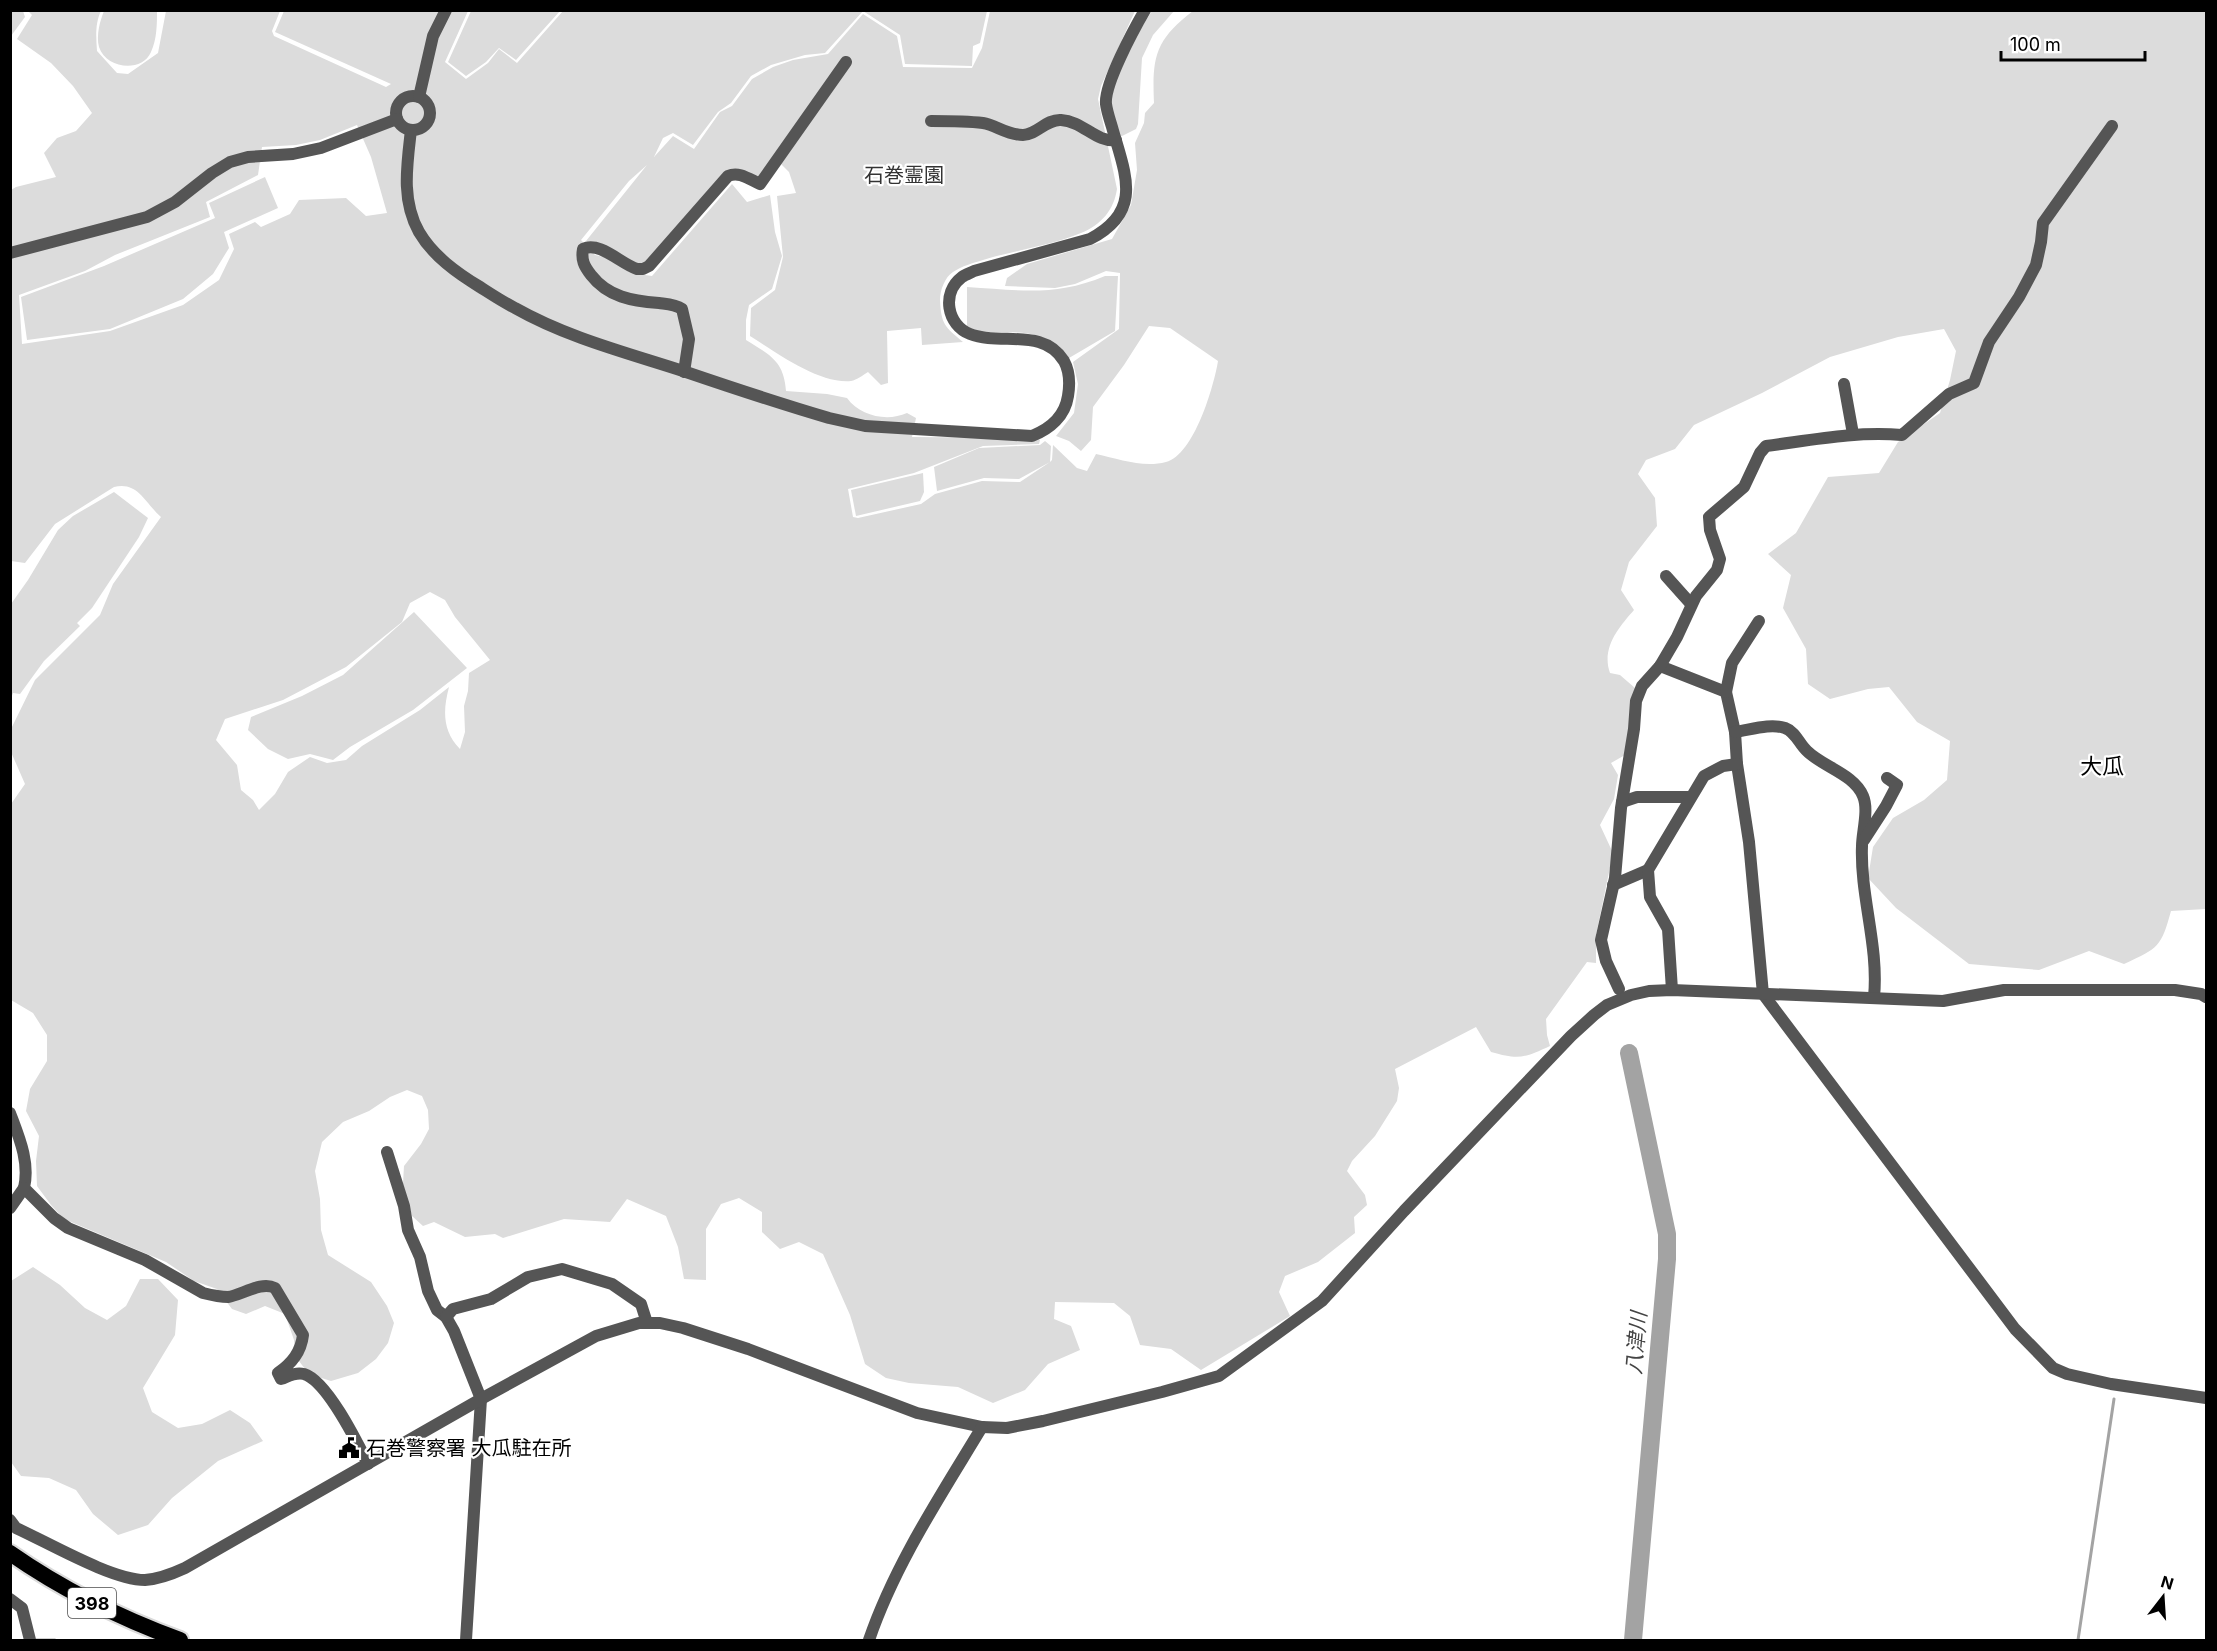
<svg xmlns="http://www.w3.org/2000/svg" width="2217" height="1651" font-family="Inter,'Noto Sans JP',sans-serif">
	<style>
		.green { fill: #dcdcdc; fill-rule: evenodd }
		.lines { fill: none; stroke-linecap: round; stroke-linejoin: round }
		.stream { stroke: #a3a3a3; stroke-width: 3 }
		.river { stroke: #a3a3a3; stroke-width: 18 }
		.highway-casing { stroke: #dbdbdb; stroke-width: 20 }
		.minor { stroke: #555; stroke-width: 12 }
		.highway { stroke: #000; stroke-width: 16 }
		.labels { text-anchor: middle; dominant-baseline: central; stroke-width: 4.5; stroke-linejoin: round; paint-order: stroke }
		.shield { fill: #fff; stroke: #4c4c4c; stroke-width: 1.5 }
		.shield-label { font-size: 18px; font-weight: bold; fill: #000 }
		.park-label { font-size: 20px; fill: #333; stroke: #fff }
		.poi-label { font-size: 20px; fill: #000; stroke: #fff; text-anchor: start }
		.water-label { font-size: 21px; font-style: italic; fill: #444; stroke: #fff }
		.quarter-label { font-size: 22px; fill: #000; stroke: #fff }
	</style>
	<rect width="100%" height="100%" fill="#fff"/>
	<g class="green">
		<path d="M11,10L23,11L25,17L11,36Z"/>
		<path d="M28,11H101C95,23 96,37 97,51L117,73L128,74L158,53L166,11H280L272,31L274,36L386,87L391,84L275,32L284,11H468L445,62L466,79L488,63L499,49L517,63L563,11H987L980,43L973,46L972,66L905,64L900,35L863,11L825,53L805,55L771,65L751,76L731,103L718,112L693,145L673,133L663,138L654,157L673,136L694,149L720,112L732,106L752,79L773,67L793,60L828,54L863,14L897,36L903,67L972,68L982,48L990,11H1135L1101,86L1098,99L1117,189C1114,210 1101,225 1081,233C1050,246 1015,250 983,260C973,263 962,266 953,272C945,277 940,290 940,300C941,324 945,327 963,342L922,345L921,328L887,331L888,383L881,385L868,372C863,375 857,380 851,381C819,384 777,353 750,336L751,308L775,290L783,257L777,196L796,193L789,172L779,162L760,188L731,178L638,274L652,276L732,184L747,202L770,195L775,232L782,256L772,289L749,305L746,320V340C770,355 784,361 786,391L827,394L847,398C860,416 887,422 907,413L916,418L912,437L1037,438L1040,440L1039,444L983,446L914,473L848,489L853,517L858,518L921,504L935,494L982,481L1020,482L1050,462L1019,479L984,478L937,491L934,467L979,448L1040,445L1045,441L1051,446L1050,462L1052,460L1053,445L1077,468L1087,471L1096,454C1119,459 1143,468 1166,462C1194,455 1214,386 1218,361L1170,328L1149,326L1124,365L1093,407L1091,440L1081,451L1069,441L1056,436L1074,413L1078,384L1073,362L1119,329L1120,273L1106,271L1075,284L1055,288L1005,286L1007,278L1027,264L1112,239L1131,205L1137,170L1135,143L1144,123L1145,113L1154,103C1152,57 1155,40 1193,11H2206V909L2171,911C2161,947 2159,948 2124,964L2089,951L2039,970L1969,964L1896,908L1868,878L1873,847L1893,818L1924,800L1947,780L1950,741L1917,722L1889,687L1868,689L1830,699L1808,684L1806,649L1783,608L1791,575L1768,554L1796,533L1828,477L1879,473L1898,442L1940,413L1950,380L1956,351L1944,329L1898,337L1830,357L1762,393L1694,425L1675,449L1646,460L1638,474L1655,498L1657,526L1629,562L1621,590L1634,610C1619,627 1601,648 1610,673L1620,675L1635,688L1625,755L1611,763L1618,775L1614,799L1600,825L1613,853L1596,935V963L1587,962L1546,1019L1547,1035L1550,1046C1524,1058 1519,1060 1491,1052L1476,1027L1395,1069L1399,1088L1397,1101L1375,1136L1352,1161L1347,1171L1365,1195L1367,1205L1354,1217L1355,1233L1318,1262L1285,1276L1279,1292L1290,1316L1201,1370L1171,1349L1140,1345L1130,1316L1114,1303L1055,1302L1054,1319L1071,1326L1080,1350L1048,1364L1025,1390L993,1403L958,1387L909,1383L886,1378L865,1364L850,1315L823,1254L799,1242L780,1249L762,1232V1212L739,1198L721,1204L706,1229V1280L684,1279L678,1247L666,1216L627,1199L610,1222L564,1219L503,1238L495,1234L465,1237L434,1222L423,1226L412,1216L403,1184L404,1166L421,1144L429,1129L428,1110L422,1096L407,1090L390,1097L369,1111L343,1122L322,1142L315,1171L320,1199L321,1230L328,1255L371,1282L387,1306L394,1323L388,1343L376,1359L358,1373L331,1381L309,1374L295,1356L294,1340L285,1314L265,1306L246,1314L232,1309L217,1289L194,1281L166,1262L64,1219L51,1205L37,1186L36,1161L39,1136L26,1111L30,1089L47,1061V1035L33,1013L11,1000V804L25,784L11,752L10,731L35,680L100,615L113,584L161,517C145,503 138,481 114,487L55,524L25,563L11,561V190L16,187L56,177L44,153L57,138L76,131L92,113L73,86L51,63L17,39L32,15ZM357,125L371,157L387,213L366,216L346,198L299,200L290,214L261,227L255,222L229,234L234,249L219,280L183,305L110,331L22,344L19,295L85,271L115,255L210,217L206,202L258,175L262,147L296,145L320,140ZM647,165L586,241L603,253L604,257L595,255L581,240L629,181ZM430,592L445,600L455,617L490,660L469,673L468,691L464,706L465,732L460,749C442,731 443,710 449,687L420,710L362,746L346,760L327,763L310,757L288,772L275,794L259,810L253,800L241,790L237,765L216,740L225,719L283,700L346,667L402,622L410,603Z"/>
		<path d="M104,11H157C157,24 157,39 151,52C142,73 106,69 99,47C96,35 100,21 104,11Z"/>
		<path d="M471,11V10L560,11L516,60L499,48L486,62L466,76L448,62Z"/>
		<path d="M1152,11H1174L1153,35L1142,58L1138,124L1136,129L1120,137C1116,124 1110,109 1111,95C1113,77 1141,27 1152,11Z"/>
		<path d="M265,177L278,208L224,232L229,248L213,274L183,299L110,329L27,340L21,297L104,266L215,218L209,203Z"/>
		<path d="M1105,276H1118L1115,331L1069,358C1033,319 1011,339 967,329V287C1019,290 1055,297 1105,276Z"/>
		<path d="M923,473L924,492L920,501L856,516L851,490Z"/>
		<path d="M114,492L148,518L139,537L92,608L77,623L80,626L44,661L20,694L13,693L11,698V604L28,580L58,530L73,516Z"/>
		<path d="M414,612L467,668L413,710L350,747L333,760L310,754L288,759L268,749L248,730L251,717L302,696L343,675Z"/>
		<path d="M33,1267L60,1285L85,1308L107,1320L126,1306L140,1279H158L178,1300L175,1335L143,1388L152,1412L178,1428L202,1424L230,1410L250,1423L263,1441L218,1461L172,1498L148,1525L118,1535L93,1514L76,1490L49,1478L21,1476L11,1462V1281Z"/>
	</g>
	<g class="lines">
		<g class="stream">
			<path d="M34,1640H55"/>
			<path d="M2078,1640L2114,1399"/>
		</g>
		<path class="river" d="M1629,1053L1667,1234V1259L1633,1640"/>
		<defs>
			<path id="highway" d="M10,1553C63,1590 120,1618 180,1640"/>
		</defs>
		<use href="#highway" class="highway-casing"/>
		<g class="minor">
			<circle cx="413" cy="113" r="17"/>
			<path d="M419,97L433,36L446,10"/>
			<path d="M931,121C948,121 966,121 983,123C996,125 1007,135 1023,135C1037,135 1046,119 1061,120C1083,121 1096,143 1116,140"/>
			<path d="M411,130C407,165 401,200 419,232C433,256 457,273 480,287C491,294 503,302 515,308C568,338 628,353 686,372C733,388 781,404 829,418L865,426L1032,436C1050,429 1065,416 1068,396C1070,384 1070,372 1064,361C1043,327 1001,346 970,334C947,325 941,293 962,277C965,275 970,273 974,271L1090,239C1144,211 1125,174 1112,127C1110,120 1107,112 1106,104C1104,84 1134,29 1145,10"/>
			<path d="M10,253L147,217L175,202L212,173L230,162L248,157L293,154L321,148L397,119"/>
			<path d="M684,372L689,339L682,309C675,304 667,304 659,303C632,301 608,297 591,275C584,266 581,260 583,249C600,241 621,264 637,269H643L649,266L728,176C739,171 749,179 760,184L846,62"/>
			<path d="M1844,384L1853,434"/>
			<path d="M1666,576L1691,604"/>
			<path d="M1660,666L1726,692L1735,732L1737,764L1749,842L1763,994L2015,1329L2053,1368L2067,1374L2111,1384L2206,1398"/>
			<path d="M1726,692L1732,663L1759,621"/>
			<path d="M1735,732C1750,730 1770,723 1785,728C1796,732 1799,744 1807,751C1823,767 1854,774 1863,796C1869,810 1862,832 1862,846C1860,896 1879,946 1874,997"/>
			<path d="M1622,802L1637,797H1690"/>
			<path d="M1864,840L1886,806L1897,785L1887,778"/>
			<path d="M1613,885L1648,870"/>
			<path d="M1619,989L1606,961L1601,940L1615,878L1621,808L1634,729L1636,701L1642,686L1660,666L1677,637L1696,596L1717,570L1720,559L1710,530L1709,517L1744,487L1760,453L1766,446C1812,440 1856,431 1902,435L1949,394L1974,383L1989,342L2019,297L2036,265L2041,242L2043,223L2112,126"/>
			<path d="M1672,990L1668,929L1650,897L1648,870L1704,776L1723,766L1737,764"/>
			<path d="M10,1113C19,1137 30,1162 24,1188L54,1218L68,1228L145,1260L203,1293C211,1295 219,1297 228,1297C242,1295 261,1281 275,1288L303,1335C301,1352 292,1363 278,1373L281,1379C289,1376 295,1372 304,1374C327,1381 357,1442 368,1464"/>
			<path d="M387,1152L404,1206L408,1230L420,1257L428,1291L437,1310L446,1317L454,1331L481,1399L466,1640"/>
			<path d="M10,1208L24,1188"/>
			<path d="M446,1317L453,1309L491,1299L528,1277L562,1269L612,1284L641,1304L647,1323"/>
			<path d="M10,1520L16,1528C49,1543 112,1580 145,1580C160,1579 172,1574 185,1568L481,1399L596,1336L639,1323H660L683,1328L748,1349L917,1413L982,1427L1007,1428L1043,1421L1162,1392L1219,1376L1322,1301L1404,1211L1571,1036L1594,1015L1607,1005L1631,995L1649,991L1672,990L1943,1001L2004,990H2175L2201,994L2206,997"/>
			<path d="M10,1599L22,1608L30,1640"/>
			<path d="M869,1640C895,1564 941,1495 982,1427"/>
		</g>
		<use href="#highway" class="highway"/>
	</g>
	<defs>
		<symbol id="civic-bare" viewBox="-9 -9 18 18"><path d="M-.6-6.5H3V-4.5H.6V-3L4-1V1h2V6H-6V1h2V-1L-.6-3ZM-1.2 2.5V6h2.4V2.5Z" fill="#000" stroke="#fff" stroke-width="2.5" paint-order="stroke"/></symbol>
	</defs>
	<g fill-rule="evenodd">
		<use href="#civic-bare" x="334" y="1433" width="30" height="30"/>
	</g>
	<g class="labels">
		<rect class="shield" x="68" y="1588" width="48" height="30" rx="4.5"/>
		<g class="shield-label">
			<text x="92" y="1603">398</text>
		</g>
		<g class="park-label">
			<text x="904" y="175">石巻霊園</text>
		</g>
		<g class="poi-label">
			<text x="366" y="1448">石巻警察署 大瓜駐在所</text>
		</g>
		<g class="water-label">
			<text transform="translate(1636 1343) rotate(-85)">八津川</text>
		</g>
		<g class="quarter-label">
			<text x="2102" y="766">大瓜</text>
		</g>
	</g>
	<rect width="2217" height="1651" fill="none" stroke="#000000" stroke-width="24"/>
	<g transform="translate(2163 1597) rotate(17)" stroke="#ffffff" stroke-width="4.5" paint-order="stroke">
	<path d="M0-4.5L10 22L0 15L-10 22Z" fill="#000000"/>
	<text y="-9" font-size="16" font-weight="bold" text-anchor="middle" fill="#000000">N</text>
	</g>
	<path d="M2001 51v9h144v-9" fill="none" stroke="#000000" stroke-width="3"/>
	<text x="2010" y="51" font-size="18" fill="#000000" stroke="#ffffff" stroke-width="4.5" paint-order="stroke">100 m</text>
</svg>
